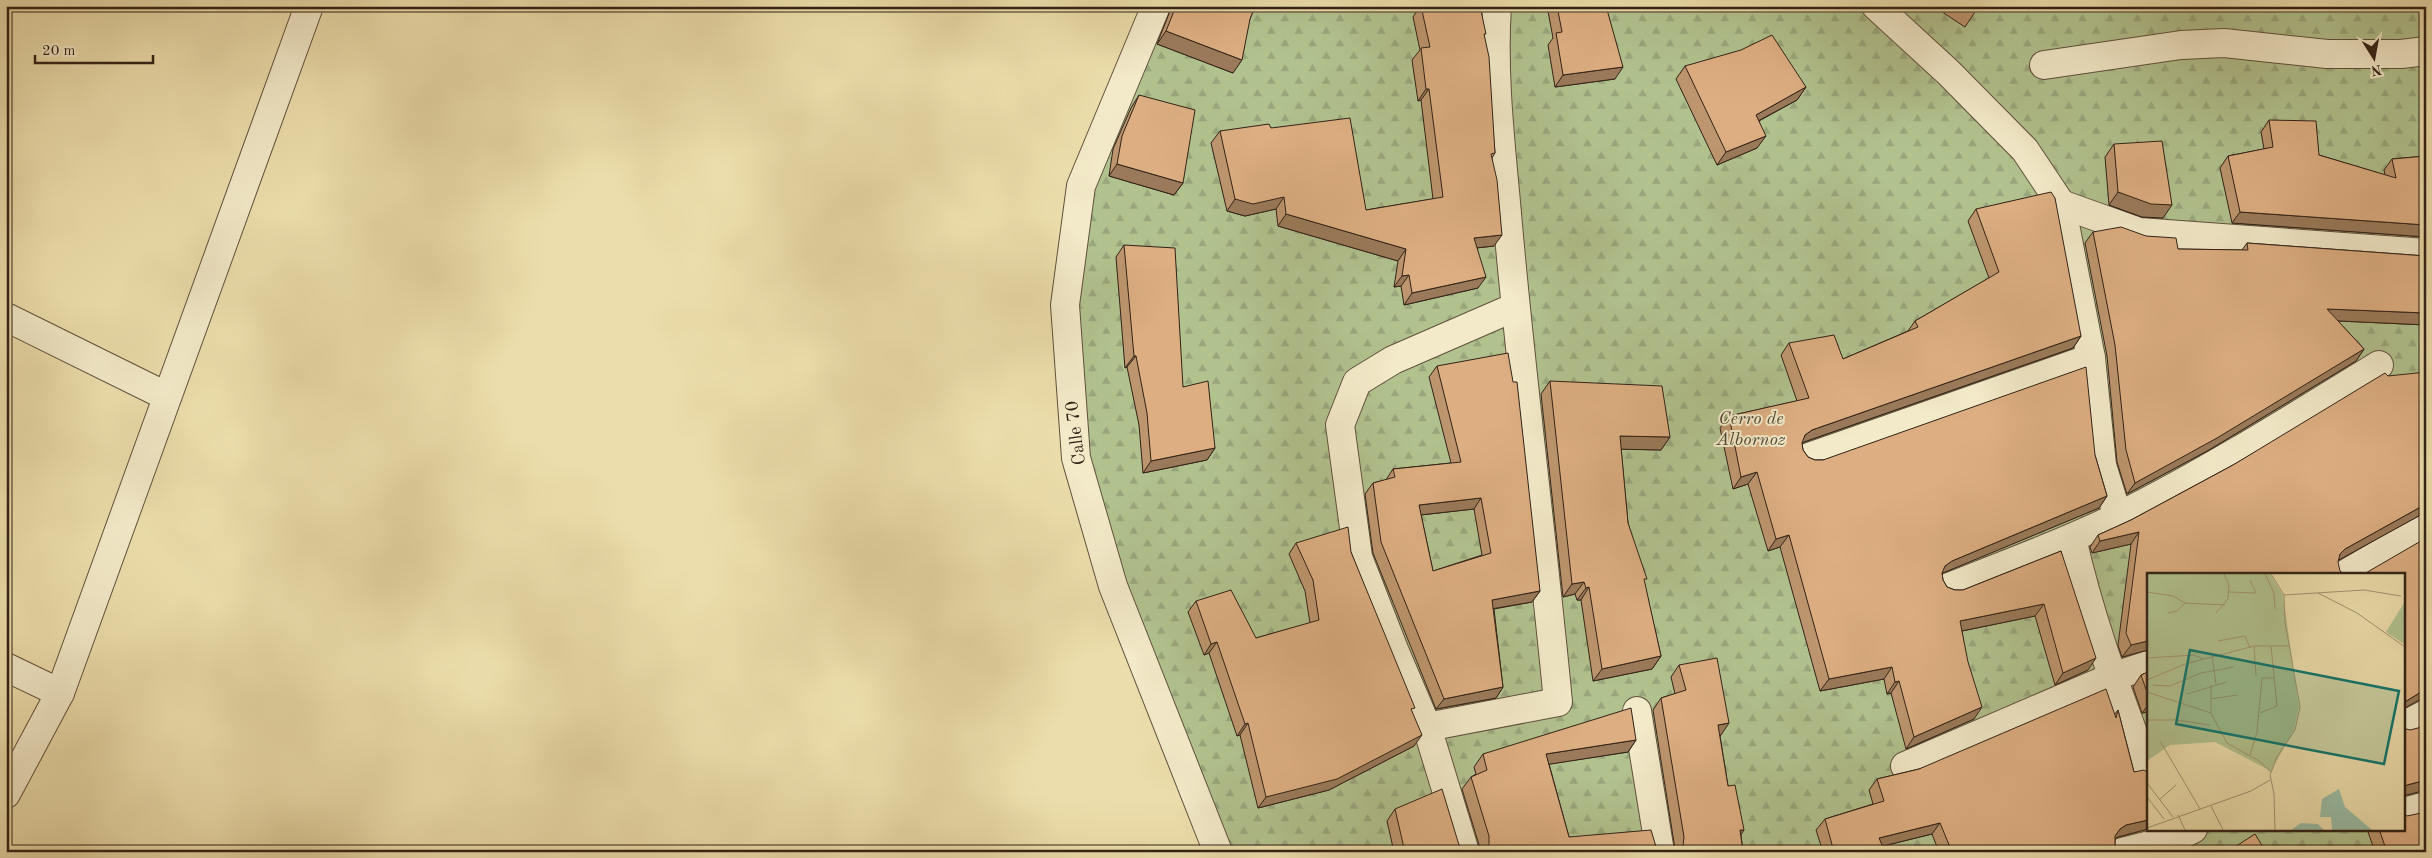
<svg xmlns="http://www.w3.org/2000/svg" width="2432" height="858" font-family="'Old Standard TT',serif">
	<style>
		.forest { fill: url(#forest-firs); stroke: #727253; fill-rule: evenodd }
		.lines { fill: none; stroke-linecap: round; stroke-linejoin: round }
		.minor-casing { stroke: #60513c; stroke-width: 30 }
		.minor { stroke: #f3eac9; stroke-width: 28 }
		.wall { fill: #bd966f; stroke: #322217; fill-rule: evenodd }
		.shaded-wall { fill: #9a7a5a; stroke: #322217 }
		.building { fill: #dcae81; stroke: #322217; fill-rule: evenodd }
		.labels { text-anchor: middle; dominant-baseline: central; stroke-width: 4; stroke-linejoin: round; paint-order: stroke }
		.park-label { font-size: 18px; font-style: italic; fill: #524a35; stroke: #f3eac9 }
		.street-label { font-size: 18px; fill: #322217; stroke: #f3eac9 }
		.inset-road { fill: none; stroke: #a29370; stroke-width: 1 }
		.view { fill: #0f766e; fill-opacity: 0.15; stroke: #0f766e; stroke-width: 2.5 }
		.inset-edge { fill: none; stroke: #322217; stroke-width: 2.5 }
	</style>
	<defs>
		<pattern id="forest-firs" width="22" height="20" patternUnits="userSpaceOnUse" patternTransform="scale(1.25)"><rect width="22" height="20" fill="#b1c28f"/><path d="M5 1l3.5 6h-7zM16 11l3.5 6h-7z" fill="#99a67b"/></pattern>
	</defs>
	<rect width="100%" height="100%" fill="#ecdeac"/>
	<filter id="stains"><feTurbulence type="fractalNoise" baseFrequency=".004" numOctaves="4"/><feColorMatrix values="0 0 0 0 .2 0 0 0 0 .09 0 0 0 0 .02 0 0 0 .5 -.17"/></filter>
	<radialGradient id="worn" r=".72"><stop offset=".6" stop-color="#630" stop-opacity="0"/><stop offset="1" stop-color="#630" stop-opacity=".3"/></radialGradient>
	<path class="forest" d="M1167,6H2426V852H1224L1108,571L1088,456L1076,303L1092,185ZM2148,574H2403V829H2148Z"/>
	<g class="lines">
		<defs>
			<g id="minor">
				<path d="M1156,6L1081,186L1065,305L1076,458L1113,586L1218,852"/>
				<path d="M1876,6L1949,73L2025,150L2061,204L2091,358L2102,465L2118,517"/>
				<path d="M2044,65L2181,45L2224,43L2327,54H2401L2426,51"/>
				<path d="M2061,204L2139,232L2426,253"/>
				<path d="M6,317L166,396"/>
				<path d="M1809,457L2091,358"/>
				<path d="M2072,538C2090,620 2119,695 2148,773"/>
				<path d="M2345,574L2426,527"/>
				<path d="M1949,587C2005,564 2063,544 2117,517C2207,472 2293,418 2379,365"/>
				<path d="M6,667L60,693"/>
				<path d="M1637,711L1660,852"/>
				<path d="M2403,726L2426,714"/>
				<path d="M1427,727L1558,702C1543,543 1522,384 1508,225C1502,153 1492,79 1497,6"/>
				<path d="M1905,766L2112,677L2148,665"/>
				<path d="M6,794L60,693L309,6"/>
				<path d="M2403,812L2426,806"/>
				<path d="M1465,852L1427,727L1395,652L1358,557L1340,425L1357,382L1393,360L1515,307"/>
				<path d="M2122,852L2173,839L2193,829"/>
			</g>
		</defs>
		<use href="#minor" class="minor-casing"/>
		<use href="#minor" class="minor"/>
	</g>
	<g class="wall">
		<path d="M1172,6H1255L1250,19L1233,73L1157,44Z"/>
		<path d="M1420,6H1480L1484,36L1495,153L1492,158L1494,246L1477,248L1478,288L1404,305L1401,286L1394,287L1398,261L1278,226L1276,209L1245,216L1227,211L1211,143L1220,131L1271,128L1366,210L1433,199L1421,100L1418,101L1412,60L1420,50L1413,17Z"/>
		<path d="M1547,6H1606L1615,79L1555,87L1548,45L1553,38Z"/>
		<path d="M1933,6H1979L1965,27Z"/>
		<path d="M1685,66L1806,87L1797,100L1759,121L1757,148L1717,165L1676,79Z"/>
		<path d="M1139,95L1183,183L1174,195L1109,176L1113,149L1131,108Z"/>
		<path d="M2269,120L2319,155L2385,175L2384,170L2392,159L2426,156V237L2232,223L2220,168L2228,156L2264,149L2261,132Z"/>
		<path d="M2114,144L2163,218L2142,217L2109,205L2105,157Z"/>
		<path d="M1976,209L2081,336L2073,348L1804,442L1802,444L1803,450L1808,457L1815,460L2095,455L2107,496L2099,508L1942,573L1943,580L1947,587L1955,590H1963L2061,551L2088,670L2055,685L2035,616L1962,631L1974,719L1906,749L1891,693L1887,694L1884,679L1820,691L1780,547L1768,551L1748,484L1733,489L1720,428L1729,416L1797,401L1781,355L1789,343L1843,359L1908,331L1915,321L1989,278L1968,221Z"/>
		<path d="M2093,232L2178,249L2242,250L2247,243L2426,256V325L2338,321L2364,349L2356,361L2209,450L2127,494L2117,462L2107,356L2085,243Z"/>
		<path d="M1124,245L1183,387L1215,448L1207,460L1143,473L1139,425L1127,367L1125,368L1116,257Z"/>
		<path d="M1437,366L1540,591L1532,602L1494,609L1503,687L1496,698L1436,709L1373,553L1365,494L1373,483L1386,480L1393,469L1451,463L1429,377ZM1474,509L1482,555L1433,571L1421,515Z"/>
		<path d="M2388,376L2426,512L2338,560L2148,574V650L2122,657L2118,645L2131,544L2092,553L2090,547L2098,535L2131,520L2233,465Z"/>
		<path d="M1550,381L1670,437L1661,450L1621,449L1628,523L1644,582L1661,656L1652,669L1593,681L1581,600H1577L1575,594L1563,597L1541,394Z"/>
		<path d="M1296,543L1351,552L1412,712L1414,746L1329,790L1258,808L1240,735L1237,736L1209,653L1204,655L1188,612L1196,601L1256,638L1310,623L1305,591L1289,554Z"/>
		<path d="M1679,665L1721,735L1720,736L1728,786L1741,835L1743,852H1675V849L1653,710L1661,698L1675,694L1671,677Z"/>
		<path d="M2148,672V712L2142,713L2133,687L2141,675Z"/>
		<path d="M2118,710L2134,772L2148,773V829L2118,837L2115,838V845L2120,852H1939L1932,834L1883,846L1885,852H1823L1816,830L1825,819L1873,804L1869,790L1877,779L1919,769L2114,715Z"/>
		<path d="M1636,740L1628,752L1549,764L1569,837L1657,850L1659,852H1480V848L1462,789L1471,777L1476,774L1474,767L1483,754Z"/>
		<path d="M1395,809L1459,845L1463,851L1464,852H1394L1387,821Z"/>
		<path d="M2367,829H2403L2426,852H2375Z"/>
	</g>
	<g class="shaded-wall">
		<path d="M1166,31L1242,60L1233,73L1157,44Z"/>
		<path d="M1623,67L1615,79L1555,87L1563,75Z"/>
		<path d="M1806,87L1797,100L1747,127L1756,115Z"/>
		<path d="M1426,89H1429L1421,100L1418,101Z"/>
		<path d="M1766,136L1757,148L1717,165L1726,152Z"/>
		<path d="M1117,164L1183,183L1174,195L1109,176Z"/>
		<path d="M2118,192L2172,205L2163,218L2142,217L2109,205Z"/>
		<path d="M1284,197L1276,209L1245,216L1227,211L1235,199Z"/>
		<path d="M2240,212L2426,225V237L2232,223Z"/>
		<path d="M1286,214L1406,249L1398,261L1278,226Z"/>
		<path d="M1502,235L1494,246L1466,249L1474,238Z"/>
		<path d="M1409,275L1401,286L1394,287L1402,276Z"/>
		<path d="M1486,277L1478,288L1404,305L1412,293Z"/>
		<path d="M2327,309L2426,313V325L2319,320Z"/>
		<path d="M2081,336L2073,348L1804,442L1797,447L1805,435L1812,430Z"/>
		<path d="M2364,349L2356,361L2209,450L2127,494L2135,483Z"/>
		<path d="M1134,356H1136L1127,367L1125,368Z"/>
		<path d="M1620,436L1670,437L1661,450L1612,449Z"/>
		<path d="M1215,448L1207,460L1143,473L1151,461Z"/>
		<path d="M1757,472L1748,484L1733,489L1741,477Z"/>
		<path d="M2107,496L2099,508L1943,573L1936,578L1945,566L1952,561Z"/>
		<path d="M1481,498L1474,509L1411,516L1419,505Z"/>
		<path d="M2426,504V512L2337,561L2340,554L2345,549Z"/>
		<path d="M2139,532L2131,544L2092,553L2100,541Z"/>
		<path d="M1789,535L1780,547L1768,551L1776,539Z"/>
		<path d="M1584,582L1575,594L1563,597L1572,584Z"/>
		<path d="M1589,587L1581,600H1577L1586,588Z"/>
		<path d="M1540,591L1532,602L1485,610L1492,600Z"/>
		<path d="M2044,604L2035,616L1952,633L1960,621Z"/>
		<path d="M2148,641V650L2122,657L2131,645Z"/>
		<path d="M1217,642L1209,653L1204,655L1211,644Z"/>
		<path d="M1661,656L1652,669L1593,681L1602,669Z"/>
		<path d="M2096,658L2088,670L2055,685L2063,673Z"/>
		<path d="M1892,667L1884,679L1820,691L1829,679Z"/>
		<path d="M1899,681L1891,693L1887,694L1895,682Z"/>
		<path d="M1503,687L1496,698L1436,709L1444,699Z"/>
		<path d="M2426,689V699L2419,700L2403,709V703Z"/>
		<path d="M2148,705V712L2142,713Z"/>
		<path d="M1982,707L1974,719L1906,749L1914,737Z"/>
		<path d="M1248,723L1240,735L1237,736L1245,724Z"/>
		<path d="M1729,723L1721,735L1710,737L1718,725Z"/>
		<path d="M1422,735L1414,746L1329,790L1258,808L1266,797Z"/>
		<path d="M1636,740L1628,752L1538,766L1546,754Z"/>
		<path d="M2426,780V792L2422,791L2403,796V788L2407,785Z"/>
		<path d="M2148,820V829L2118,837L2111,841L2120,829L2126,825Z"/>
		<path d="M1940,823L1932,834L1871,849L1879,838Z"/>
		<path d="M1740,830H1744L1736,842Z"/>
		<path d="M1407,847L1404,852H1402L1404,848Z"/>
	</g>
	<g class="building">
		<path d="M1176,6H1255L1250,19L1242,60L1166,31Z"/>
		<path d="M1421,6H1480L1486,34H1484L1489,57L1495,153L1491,154L1497,180L1502,235L1474,238L1486,277L1412,293L1409,275L1402,276L1406,249L1286,214L1284,197L1253,204L1235,199L1220,131L1269,124L1271,128L1350,118L1366,210L1443,197L1429,89H1426L1421,48L1430,47Z"/>
		<path d="M1557,6H1606L1623,67L1563,75L1556,33L1562,32Z"/>
		<path d="M1973,6H1979L1977,9Z"/>
		<path d="M1772,35L1806,87L1756,115L1766,136L1726,152L1685,66L1741,50Z"/>
		<path d="M1139,95L1195,110L1183,183L1117,164L1122,136Z"/>
		<path d="M2269,120L2316,121L2319,155L2396,178L2392,159L2426,156V225L2240,212L2228,156L2273,147Z"/>
		<path d="M2162,141L2172,205L2151,204L2118,192L2114,144Z"/>
		<path d="M2051,192L2055,198L2081,336L1812,430L1805,435L1802,443L1803,450L1808,457L1815,460H1823L2086,367L2095,455L2107,496L1952,561L1945,566L1942,573L1943,580L1947,587L1955,590H1963L2061,551L2096,658L2063,673L2044,604L1960,621L1968,662L1982,707L1914,737L1899,681L1895,682L1892,667L1829,679L1789,535L1776,539L1757,472L1741,477L1729,416L1809,398L1789,343L1834,335L1843,359L1918,327L1915,321L1999,272L1976,209Z"/>
		<path d="M2121,227L2146,236L2176,238L2178,249L2248,250L2247,243L2426,256V313L2327,309L2364,349L2217,438L2135,483L2126,450L2115,345L2093,232Z"/>
		<path d="M1124,245L1175,248L1183,387L1208,381L1215,448L1151,461L1147,413L1136,356H1134Z"/>
		<path d="M1508,353L1513,382H1517L1540,591L1492,600L1503,687L1444,699L1381,542L1373,483L1395,477L1393,469L1461,462L1437,366ZM1481,498L1491,553L1433,571L1419,505Z"/>
		<path d="M2426,372V504L2345,549L2340,554L2338,562L2340,571L2344,574H2148V641L2131,645L2126,633L2139,532L2100,541L2098,535L2131,520L2233,465L2385,373L2388,376Z"/>
		<path d="M1550,381L1662,386L1670,437L1620,436L1628,523L1647,579H1644L1661,656L1602,669L1589,587L1586,588L1584,582L1572,584Z"/>
		<path d="M1348,527L1351,552L1415,708L1411,709L1422,735L1337,779L1266,797L1248,723L1245,724L1217,642L1211,644L1196,601L1231,590L1256,638L1319,620L1313,580L1296,543Z"/>
		<path d="M2426,538V689L2403,703V574H2364Z"/>
		<path d="M1717,658L1729,723L1718,725L1728,786L1735,785L1744,830H1740L1743,852H1678L1683,846L1684,837L1661,698L1686,690L1679,665Z"/>
		<path d="M2148,672V695L2141,675Z"/>
		<path d="M2106,689L2116,718L2118,710L2134,772L2144,770L2148,773V820L2126,825L2120,829L2115,836V845L2120,852H1952L1940,823L1879,838L1885,852H1834L1825,819L1884,801L1877,779L1919,769Z"/>
		<path d="M1631,708L1636,740L1546,754L1569,837L1651,830L1657,850L1659,852H1483L1485,851L1489,844V836L1471,777L1487,770L1483,754Z"/>
		<path d="M2426,724V780L2407,785L2403,788V728L2410,730L2418,728Z"/>
		<path d="M1442,789L1459,845L1463,851L1464,852H1409L1407,847L1404,848L1395,809Z"/>
		<path d="M2426,812V852H2387L2379,829H2403V813L2407,816Z"/>
		<path d="M2255,834L2266,852H2227Z"/>
	</g>
	<g class="labels">
		<g class="park-label">
			<text x="1751" y="419">Cerro de<tspan x="1751" dy="21">Albornoz</tspan></text>
		</g>
		<g class="street-label">
			<text transform="translate(1076 433) rotate(-97)">Calle 70</text>
		</g>
	</g>
	<g transform="translate(2147 573)">
		<rect width="258" height="258" fill="#ecdeac"/>
		<path d="M0,1H123L136,22L152,134L147,157L124,198L68,169L23,172L0,188ZM257,30V71L239,59Z" fill="#b1c28f"/>
		<path d="M192,216L198,234L225,257H185L184,244H173L175,226ZM154,250L171,251L177,257H144Z" fill="#9abda5"/>
		<path class="inset-road" d="M118,1L127,20L128,36M124,1L137,22L138,49L153,134L148,157L130,184L123,202L127,221L128,257M0,19L26,23L38,30L78,32M82,19L109,20L103,7M171,20L210,40L258,74M137,22L217,17L254,23M21,40L30,38L38,30M69,40L81,26L82,12L77,1M71,68L98,63L103,75M107,73L109,103M65,83L69,111M0,85L47,82L56,86M0,107L38,91L107,73H142M6,112L23,113L54,100L87,94M64,112V140L80,170L112,188L124,199M0,119L64,140M40,121L80,109M64,126L90,122M113,140L130,133L124,73M0,147H29L63,152M13,168L53,236M103,182L110,159L115,105H127M0,210L26,244M0,224L17,246M13,226L29,212M64,233L76,257M31,242L38,257M0,255L104,218L123,207"/>
		<path class="view" d="M43,77L252,118L237,191L29,151Z"/>
		<rect width="258" height="258" class="inset-edge"/>
	</g>
	<rect width="2432" height="858" fill="none" stroke="#ecdeac" stroke-width="25"/>
	<rect x="8" y="8" width="2417" height="843" fill="none" stroke="#322217" stroke-width="2.5"/>
	<rect x="12" y="12" width="2407" height="833" fill="none" stroke="#322217"/>
	<g transform="translate(2374 58) rotate(169)" stroke="#f3eac9" stroke-width="4" paint-order="stroke">
	<path d="M0-4L9 19L0 12L-9 19Z" fill="#322217"/>
	<text y="-8" font-size="14" font-weight="bold" text-anchor="middle" fill="#322217">N</text>
	</g>
	<path d="M35 55v8h118v-8" fill="none" stroke="#322217" stroke-width="2.5"/>
	<text x="42" y="55" font-size="15" fill="#322217" stroke="#f3eac9" stroke-width="4" paint-order="stroke">20 m</text>
	<rect width="100%" height="100%" filter="url(#stains)"/>
	<rect width="100%" height="100%" fill="url(#worn)"/>
</svg>
